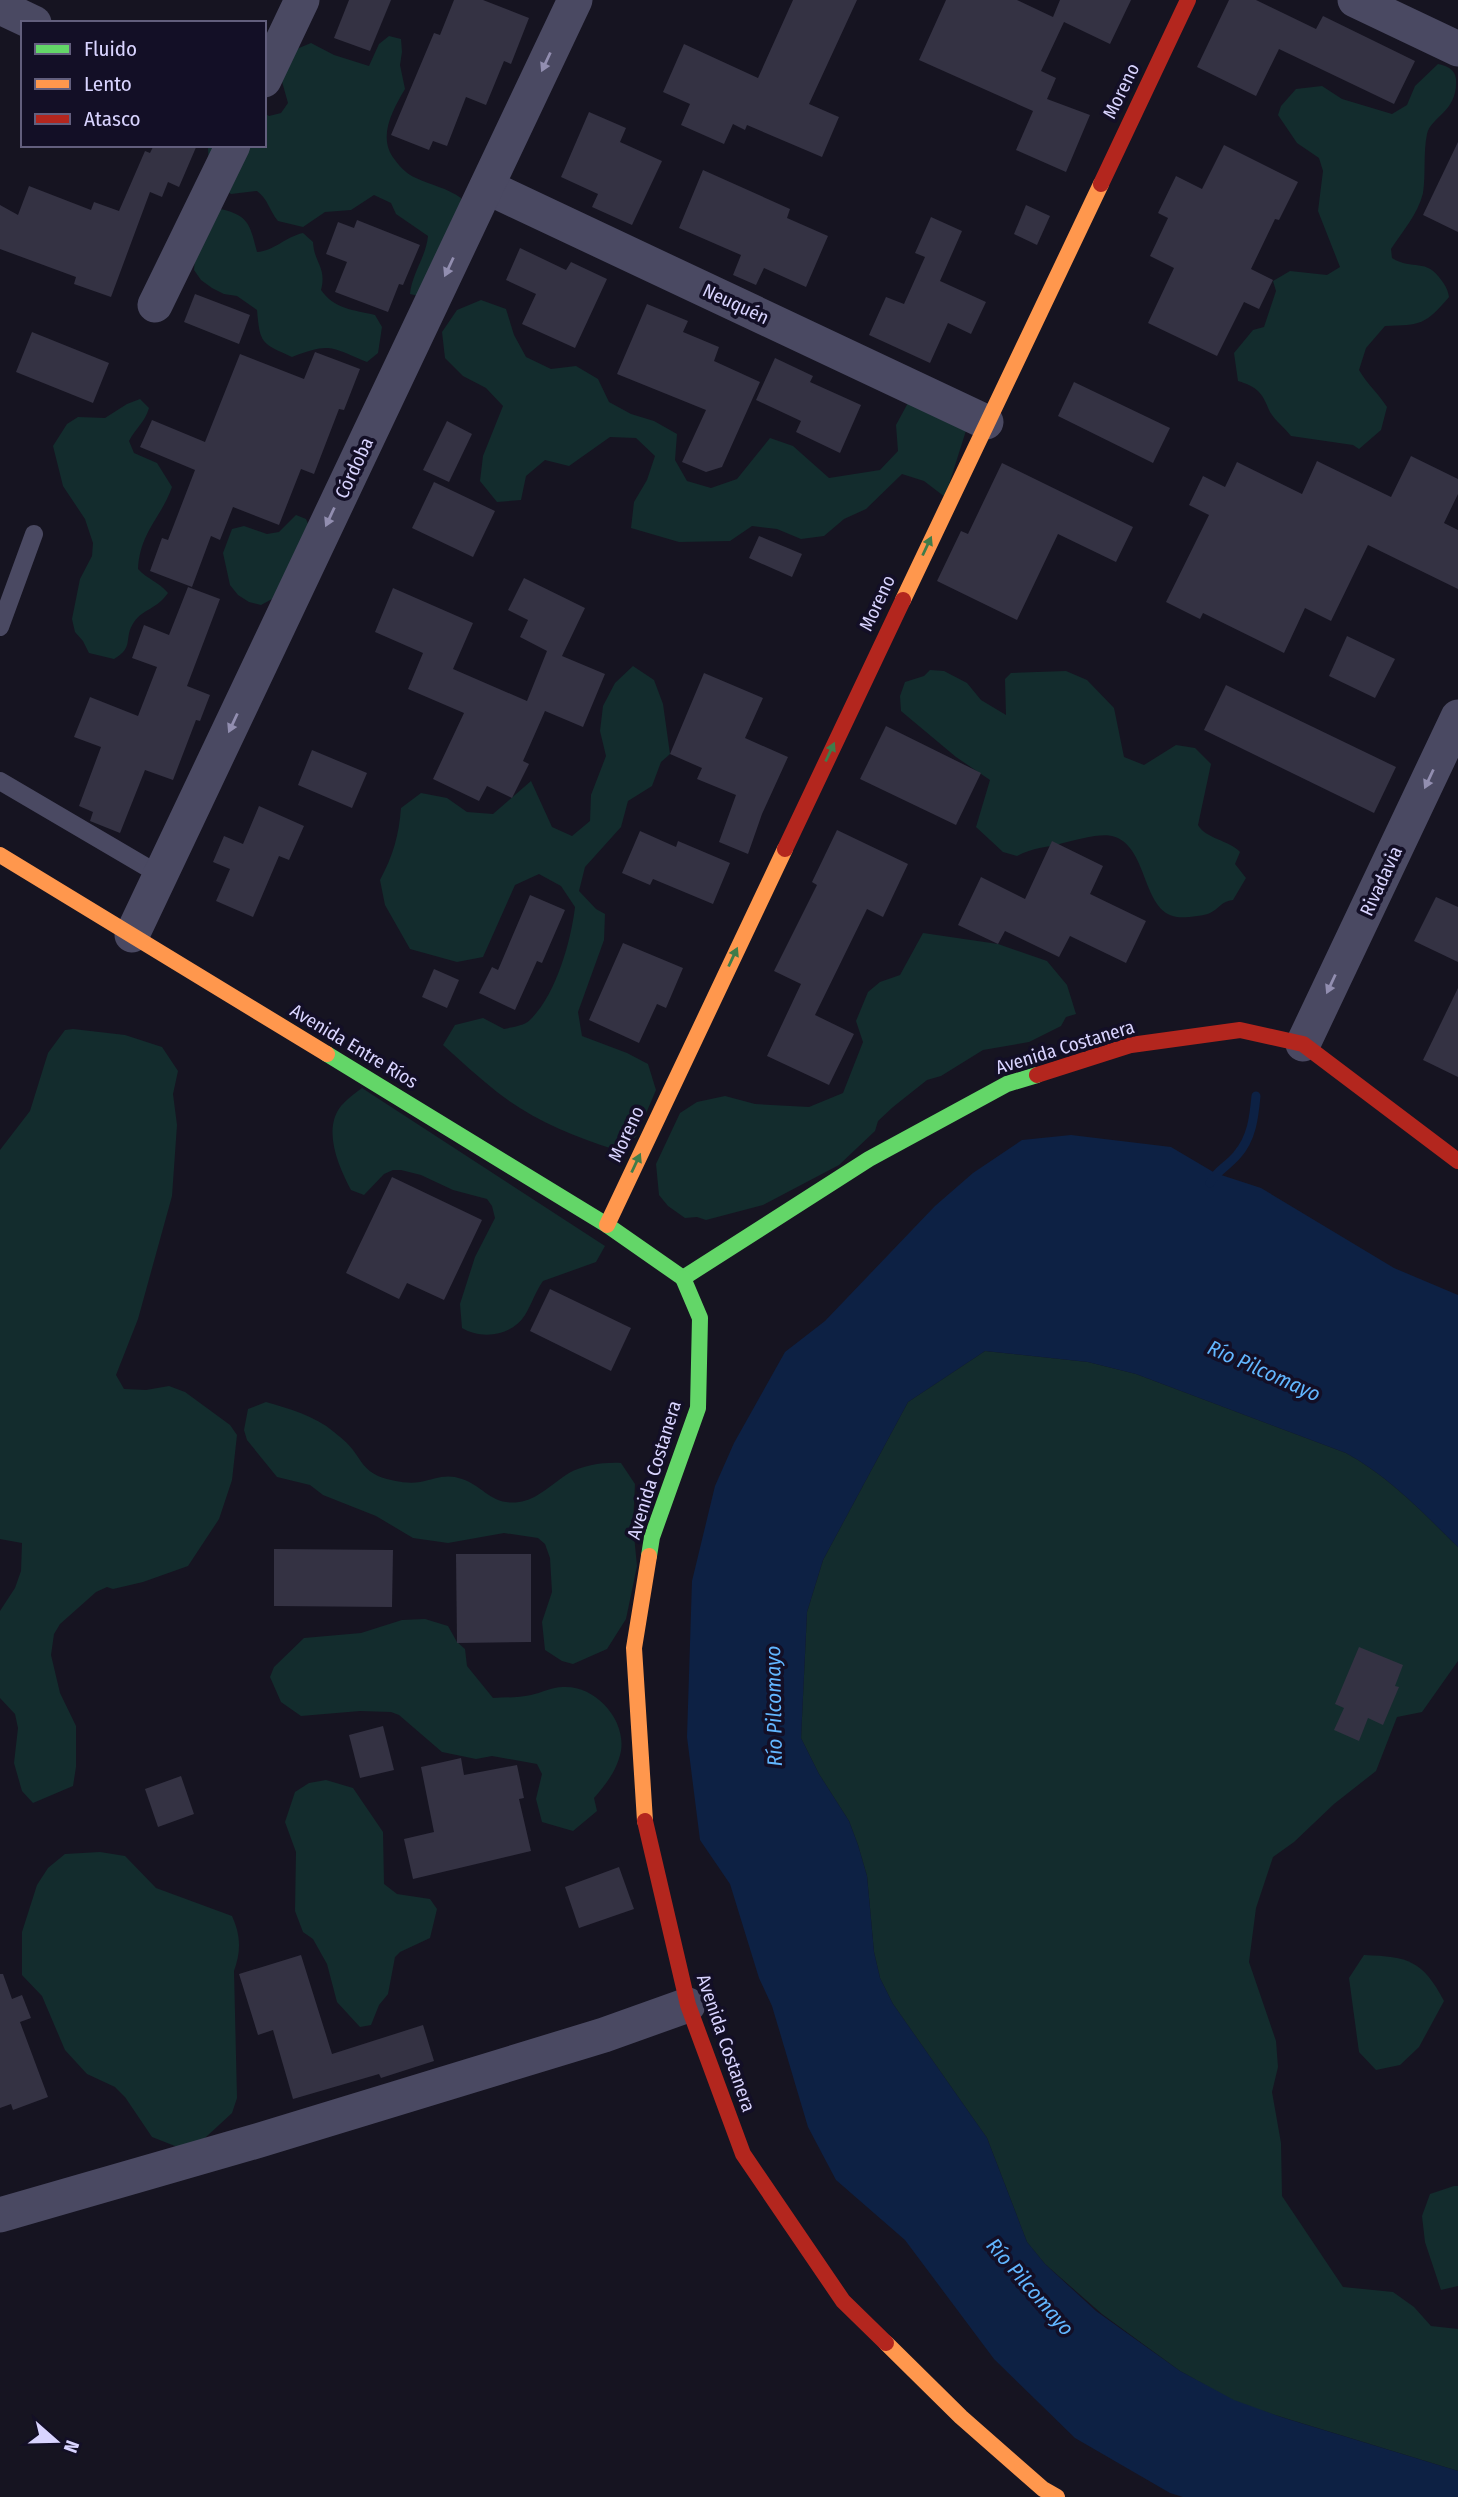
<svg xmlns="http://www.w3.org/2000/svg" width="1458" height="2497" font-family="'Fira Sans Condensed',sans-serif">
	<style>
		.green { fill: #132c2d }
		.water { fill: #0d2144 }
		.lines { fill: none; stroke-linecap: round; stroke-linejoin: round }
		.stream { stroke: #0d2144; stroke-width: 9 }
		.building { fill: #343243 }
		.lane { stroke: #4a4962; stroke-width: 18 }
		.street { stroke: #4a4962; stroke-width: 35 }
		.fast { stroke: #63d668; stroke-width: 16 }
		.slow { stroke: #ff974d; stroke-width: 16 }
		.jam { stroke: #b3261e; stroke-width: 16 }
		.oneway { fill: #928eb0 }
		.oneway2 { fill: #3f7c4a }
		.labels { text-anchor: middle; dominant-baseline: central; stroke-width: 7; stroke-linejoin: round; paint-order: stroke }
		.street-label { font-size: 19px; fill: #d9d4ff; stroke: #130f26 }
		.water-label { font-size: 21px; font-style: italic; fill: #62b6ff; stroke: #130f26 }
	</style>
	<rect width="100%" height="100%" fill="#161421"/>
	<g class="green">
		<path d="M389,36L401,39L402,52L400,65L405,89C392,111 377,138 395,160C401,168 407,174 416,178C431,185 447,188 461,198L459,224L423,297L410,294C412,273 426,257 428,236L396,214L391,203L374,195L351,210L325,212L303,227L278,221C269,210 268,199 257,191L231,194C212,180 208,167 208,145H264V113L269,116L281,113L288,103L281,78L289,55L299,48L311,43L334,55L369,66L379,44Z"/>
		<path d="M1438,64C1447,66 1455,69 1456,79C1458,112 1431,116 1427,134C1423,153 1426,174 1423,193C1418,214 1402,232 1391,249L1392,258C1413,271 1426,257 1442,281C1446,287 1448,290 1449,297C1425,325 1421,325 1385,326L1366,348L1359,370C1367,384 1378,393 1387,407L1381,430L1359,449L1353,445L1291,436C1285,428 1273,419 1269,410C1262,392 1257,387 1238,381L1234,353L1253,330L1264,327L1276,291L1273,281L1290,271L1327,275L1340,267L1318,211L1323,171L1319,158L1297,143L1278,115L1281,106L1296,89L1322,86L1342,99L1392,114L1407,105L1415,86Z"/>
		<path d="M220,209C249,215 250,225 257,252C274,251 285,237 303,233L313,242C314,263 327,267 321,290C334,309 354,310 375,315L382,327L378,353L367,362C331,347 330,342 292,357C261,343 260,344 257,310L237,296L224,294L212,288L201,280L194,270L195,258Z"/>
		<path d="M481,300L506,309L514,335L526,357L551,369L576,366L598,379L609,402L631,414L654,421L677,434L675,460L687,481L711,488L737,479L770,438L793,446L829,478L880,470L898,451L896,425L909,401L976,399L945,497L924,481L902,474L866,509L844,519L824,536L801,539L777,529L752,526L730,541L679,542L631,528L634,502L647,480L655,456L636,438L610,437L569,466L545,460L526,476L521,500L497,502L480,481L483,456L503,406L486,388L463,376L445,358L442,332L457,310Z"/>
		<path d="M140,399L149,408C145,422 135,429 129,441L134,453L157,463L172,487C161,518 140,532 138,569C147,579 159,582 168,593C157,609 143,609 134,622C123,638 135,647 114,659L89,653L83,641L75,632L72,619L80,579L92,556L93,543L85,519L63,486L53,446L67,424L78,417L105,418L127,404Z"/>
		<path d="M296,515L306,519L311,531L272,599L261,605L249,602L238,595L230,585L223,553L232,529L244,526L267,534L279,532Z"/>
		<path d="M633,666L654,680L663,704L670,754L661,762L652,786L628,801L621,827L585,867L579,891L596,909L605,914L604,940L578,1012L582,1036L627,1053L648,1064L656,1090L636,1137L613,1149C572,1136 530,1118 497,1092C478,1077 461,1061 443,1045L455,1025L483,1018L504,1029C512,1027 524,1026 530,1020C556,995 571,941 575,907L561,886L539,874L515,885L483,957L457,962L410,949L385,905L380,880C393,856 399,835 401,808L421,793L447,798L467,812L493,814L531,781L552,827L572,836L590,821L591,795L606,756L600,731L603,706L615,683Z"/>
		<path d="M930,670L944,671L967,683L981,700L1006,715L1005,679L1011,673L1066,671L1087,680L1114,708L1124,757L1144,765L1176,745L1195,748L1211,764L1198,825C1206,839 1229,840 1240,852L1235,864L1246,878L1233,900C1221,901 1219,909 1210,913C1203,916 1185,918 1177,917C1141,912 1149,845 1112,836C1101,833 1075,840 1063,843C1045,848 1034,847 1017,856L1003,852L976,827L990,780L956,757L901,711L900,696L905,682L924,676Z"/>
		<path d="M923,933L998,944L1047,961L1067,985L1076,1014L1066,1017L1061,1026L1029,1042L983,1050L941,1076L927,1080L893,1107L878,1121L875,1131L839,1165L763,1205L706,1220L697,1217L685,1218L668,1206L659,1195L656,1164L680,1113L697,1102L725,1096L755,1104L809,1107L843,1093L863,1042L856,1021L868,992L880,982L900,975Z"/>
		<path d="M73,1029L125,1035L162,1047L178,1071L173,1094L177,1125L172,1196L138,1319L116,1375L124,1389L146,1390L169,1386L185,1392L230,1425L237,1435L232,1480L219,1519L188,1566L143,1582L113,1589L107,1587L96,1592L60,1624L54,1634L51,1655L60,1693L76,1726V1767L73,1786L33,1803L22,1791L14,1763L18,1728L15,1714L0,1698V1611L15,1588L21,1571L22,1543L0,1539V1150L30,1111L48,1053L65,1030Z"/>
		<path d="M362,1088L605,1246L596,1262L543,1281C535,1292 532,1304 525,1315C512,1336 482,1340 462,1328L460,1304L475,1257L495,1218L492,1206L487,1199L453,1190L421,1175L401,1170H393L384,1174L364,1195L351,1190C339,1167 322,1130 341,1106C347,1099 355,1093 362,1088Z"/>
		<path d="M985,1351L1088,1362L1136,1374L1346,1453C1390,1477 1423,1513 1458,1547V1661L1422,1712L1397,1717L1376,1771L1334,1804L1294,1842L1273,1857L1256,1908L1249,1962L1276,2041L1278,2067L1272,2092L1281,2143L1282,2196L1343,2287L1393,2292L1414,2307L1431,2326L1458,2329V2471L1239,2404L1180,2371L1102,2314L1045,2264L1027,2242L987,2138L893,2004L880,1978L874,1952L867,1876L858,1845L849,1821L819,1774L801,1738L807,1612L823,1560L908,1402Z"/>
		<path d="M266,1402C289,1409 314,1415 334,1432C340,1437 348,1443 353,1450C361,1461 365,1470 378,1476C391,1481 407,1484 420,1482C435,1479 446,1473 462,1479C484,1486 491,1506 519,1502C537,1500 553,1483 569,1473C583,1465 605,1462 621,1463L635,1484L633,1525L637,1566L626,1619L607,1649L573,1664L562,1661L545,1650L542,1622L552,1592L550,1558L545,1544L538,1538L504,1533L448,1543L413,1538L376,1516L323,1495L310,1485L277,1477L247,1440L244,1430L248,1409Z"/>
		<path d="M425,1619L448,1626L457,1642L465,1649L467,1666L493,1698C506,1697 519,1698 531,1695C541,1693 552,1687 563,1687C595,1685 626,1719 621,1751C617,1770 607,1783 594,1798L597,1811L573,1831L542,1822L536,1799L542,1774L537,1764L492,1756L476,1759L442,1752L399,1715L391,1712L360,1711L301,1716L281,1702L270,1677L274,1667L304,1638L361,1633L402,1620Z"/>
		<path d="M326,1780L353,1788L383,1832L384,1884L397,1894L430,1899L437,1909L430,1938L400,1952L395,1957L388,1994L379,2005L371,2025L360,2027L337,2002L327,1964L313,1939L303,1932L295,1911L296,1852L285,1822L295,1792L309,1783Z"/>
		<path d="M100,1852L125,1856L156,1888L232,1916C241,1936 241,1951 234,1971L237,2098L232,2113L194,2148H180L152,2137L125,2097L115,2087L87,2074L65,2050L42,1996L22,1975V1932L37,1885L48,1868L65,1854Z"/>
		<path d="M1364,1955C1409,1957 1422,1960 1444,2001L1419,2047L1400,2065L1376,2070L1359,2052L1349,1978Z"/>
		<path d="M1454,2186H1458V2286L1441,2290L1425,2242L1422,2216L1430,2194Z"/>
	</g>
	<path class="water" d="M1071,1135L1171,1147L1215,1173L1261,1188L1394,1268L1458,1295V1547C1423,1513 1390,1477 1346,1453L1136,1374L1088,1362L985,1351L908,1402L823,1560L807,1612L801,1738L819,1774L849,1821L858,1845L867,1876L874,1952L880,1978L893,2004L987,2138L1027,2242L1045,2264L1096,2311L1180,2371L1234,2400L1281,2417L1458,2471V2497H1183L1170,2493L1075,2438L994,2359L905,2240L836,2180L808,2127L772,2006L759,1978L730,1884L700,1840L687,1737L692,1581L715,1486L734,1443L785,1352L825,1321L935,1206L973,1173L1022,1140Z"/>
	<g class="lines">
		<path class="stream" d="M1210,1183C1217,1170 1228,1166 1237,1155C1252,1138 1254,1117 1256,1096"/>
	</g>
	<g class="building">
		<path d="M349,0H391L370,51L334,38Z"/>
		<path d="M454,0H483L529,18L511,64L504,61L486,105L466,97L447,146L433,141L429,150L391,135L434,33L440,35Z"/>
		<path d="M793,0H857L809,104L839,117L822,157L747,125L745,130L733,124L724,144L681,125L690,104L663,92L684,44L758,78Z"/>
		<path d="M946,0H1017L1053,17L1060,0H1131L1110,44L1064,22L1041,71L1056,78L1047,99L1090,115L1066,172L1016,150L1033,111L919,60Z"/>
		<path d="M1229,0H1256L1316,29L1323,16L1415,61L1394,104L1279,49L1256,96L1197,67Z"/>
		<path d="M589,112L626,128L620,142L662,161L632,225L592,207L598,194L561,177Z"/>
		<path d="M1458,142V232L1423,215Z"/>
		<path d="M154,145H197L179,187L168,182L162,197L150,192L111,297L74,284L76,277L0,249V205L18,215L29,186L91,210L94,202L119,211L145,151L150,153Z"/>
		<path d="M1224,145L1298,182L1279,220L1275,219L1251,269L1273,280L1259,309L1244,302L1217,356L1148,323L1174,268L1150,256L1168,218L1158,213L1176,176L1202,189Z"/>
		<path d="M703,170L790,209L787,218L828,236L806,287L764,268L756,285L733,275L741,255L679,228Z"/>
		<path d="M1026,205L1050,216L1037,245L1014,234Z"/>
		<path d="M931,217L962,231L940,281L986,302L971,334L948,323L930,363L869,335L886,297L904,304L925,257L915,253Z"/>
		<path d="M357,220L420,245L403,285L399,284L388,312L335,292L347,262L326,254L338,222L354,228Z"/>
		<path d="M520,248L566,270L571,262L607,279L575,348L522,324L536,294L506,280Z"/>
		<path d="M195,294L250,315L239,344L184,322Z"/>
		<path d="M647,304L688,321L683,332L719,347L714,361L760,382L722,467L706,472L682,462L706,410L617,374Z"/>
		<path d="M32,332L109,363L93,403L16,372Z"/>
		<path d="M315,352L360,369L344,410L339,409L314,474L301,469L279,525L233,507L220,540L211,536L192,587L150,571L162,538L168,540L195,470L140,447L152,420L205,442L240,354L304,379Z"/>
		<path d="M775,358L813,376L810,382L861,405L840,453L796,432L801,421L756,400Z"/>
		<path d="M1074,382L1170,428L1153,463L1058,416Z"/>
		<path d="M447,421L472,434L449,482L423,470Z"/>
		<path d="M1411,456L1458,479V494L1444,523L1458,530V589L1368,545L1331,621L1305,608L1284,653L1203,613L1200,619L1166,602L1209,515L1189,505L1203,476L1225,487L1237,462L1302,494L1317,461L1391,497Z"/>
		<path d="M1002,463L1133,527L1116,562L1058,534L1017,620L937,581L961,531L968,534Z"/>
		<path d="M434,482L495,511L473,557L412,528Z"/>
		<path d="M759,536L802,554L792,577L749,558Z"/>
		<path d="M524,578L585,608L562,656L605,674L583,727L545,711L523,761L529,764L512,798L487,786L479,801L433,779L464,713L408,689L423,653L375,632L393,588L473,623L453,669L527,701L547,651L520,637L528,620L508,610Z"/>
		<path d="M188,587L220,599L187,686L210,695L200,721L196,720L173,780L145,770L120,833L90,821L93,812L79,806L101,747L74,737L90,697L138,716L157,667L132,658L144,625L169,635Z"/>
		<path d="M1347,636L1395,659L1375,698L1329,676Z"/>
		<path d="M704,673L763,698L745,738L788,757L762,814L748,854L719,842L736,795L697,779L702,768L670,754Z"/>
		<path d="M1226,685L1396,767L1374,813L1204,730Z"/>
		<path d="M886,726L981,773L956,825L860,779Z"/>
		<path d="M312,750L367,773L352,808L298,785Z"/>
		<path d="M259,806L304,826L289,860L279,856L253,917L216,901L230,869L213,862L224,836L243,844Z"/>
		<path d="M837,830L908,864L883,917L867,909L815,1015L854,1034L829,1085L767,1056L801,984L774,971L817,885L812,882Z"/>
		<path d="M640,831L676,847L678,841L730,863L713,904L653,879L650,885L622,873Z"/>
		<path d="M1052,841L1103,866L1090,894L1146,921L1126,963L1070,936L1059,957L1005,931L998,944L958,925L981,877L1025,899Z"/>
		<path d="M530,895L565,910L542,963L537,961L515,1010L479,993L492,967L498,970Z"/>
		<path d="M1436,897L1458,907V962L1414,941Z"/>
		<path d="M623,943L683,968L666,1008L657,1004L639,1043L589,1020Z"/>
		<path d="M434,969L459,980L447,1008L422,997Z"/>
		<path d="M1458,988V1077L1423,1060Z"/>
		<path d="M392,1177L482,1220L444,1300L407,1283L399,1299L346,1273Z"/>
		<path d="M550,1289L631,1328L611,1371L530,1331Z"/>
		<path d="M274,1549L393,1550L392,1607L274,1606Z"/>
		<path d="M456,1554H531V1642L457,1643Z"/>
		<path d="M1359,1647L1403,1665L1395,1686L1399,1687L1383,1725L1368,1718L1359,1741L1334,1730L1344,1708L1335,1704Z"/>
		<path d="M383,1726L394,1770L360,1778L349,1735Z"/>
		<path d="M461,1758L464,1775L517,1765L524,1798L519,1799L531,1851L413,1879L404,1839L434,1832L421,1767Z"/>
		<path d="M181,1776L194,1814L158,1827L145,1789Z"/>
		<path d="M619,1867L634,1909L579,1928L565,1887Z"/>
		<path d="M301,1955L332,2054L423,2025L434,2061L381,2078L379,2074L293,2099L273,2030L258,2035L239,1974Z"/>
		<path d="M0,1974H3L12,1999L22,1995L31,2018L20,2022L48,2097L13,2110L11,2104L0,2108Z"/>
	</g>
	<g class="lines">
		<g class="lane">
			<path d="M0,627L34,534"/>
			<path d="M0,781L160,875"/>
		</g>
		<g class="street">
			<path d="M1355,0L1458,49"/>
			<path d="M0,7L34,23"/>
			<path d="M264,80L302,0"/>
			<path d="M487,187L986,422"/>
			<path d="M155,305L233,145"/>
			<path d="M132,935L575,0"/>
			<path d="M1303,1044L1458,717"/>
			<path d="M0,2215L260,2140L604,2035L688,2005"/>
		</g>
		<g class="fast">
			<path d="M327,1054L607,1225L683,1278"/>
			<path d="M683,1278L869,1159L1007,1084L1037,1075"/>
			<path d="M649,1556L652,1537L698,1408L700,1318L683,1278"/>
		</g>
		<g class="slow">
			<path d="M903,600L1101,184"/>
			<path d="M0,855L327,1054"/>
			<path d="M607,1225L785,849"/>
			<path d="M645,1821L634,1648L649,1556"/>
			<path d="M886,2343L961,2417L1043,2489L1057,2497"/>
		</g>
		<g class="jam">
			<path d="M1101,184L1188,0"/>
			<path d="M785,849L903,600"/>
			<path d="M1037,1075L1131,1045L1240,1030L1303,1044L1458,1161"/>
			<path d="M645,1821L688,2005L743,2154L843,2301L886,2343"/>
		</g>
	</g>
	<defs><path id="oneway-solid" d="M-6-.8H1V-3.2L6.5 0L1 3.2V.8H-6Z" transform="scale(1.75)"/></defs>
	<g class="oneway">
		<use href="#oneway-solid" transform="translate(546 62) rotate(115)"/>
		<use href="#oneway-solid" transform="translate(449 267) rotate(115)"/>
		<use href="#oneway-solid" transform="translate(330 517) rotate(115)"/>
		<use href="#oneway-solid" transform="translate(233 723) rotate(115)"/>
		<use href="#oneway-solid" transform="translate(1429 779) rotate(115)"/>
		<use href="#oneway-solid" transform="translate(1331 984) rotate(115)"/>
	</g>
	<g class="oneway2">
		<use href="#oneway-solid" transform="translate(927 546) rotate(-65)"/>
		<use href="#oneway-solid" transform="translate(830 752) rotate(-65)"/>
		<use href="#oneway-solid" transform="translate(733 957) rotate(-65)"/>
		<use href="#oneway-solid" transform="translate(636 1163) rotate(-65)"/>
	</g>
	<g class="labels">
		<g class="street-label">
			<text transform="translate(1121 91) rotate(-64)">Moreno</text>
			<text transform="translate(736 304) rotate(25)">Neuquén</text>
			<text transform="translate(354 468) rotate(-65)">Córdoba</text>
			<text transform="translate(877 603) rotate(-65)">Moreno</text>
			<text transform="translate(1381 881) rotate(-65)">Rivadavia</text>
			<text transform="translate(354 1046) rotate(31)">Avenida Entre Ríos</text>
			<text transform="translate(1065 1047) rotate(-17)">Avenida Costanera</text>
			<text transform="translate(626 1134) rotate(-65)">Moreno</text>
			<text transform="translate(654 1470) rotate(-73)">Avenida Costanera</text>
			<text transform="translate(726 2043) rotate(71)">Avenida Costanera</text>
		</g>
		<g class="water-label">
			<text transform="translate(1264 1371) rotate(24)">Río Pilcomayo</text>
			<text transform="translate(774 1706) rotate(-91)">Río Pilcomayo</text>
			<text transform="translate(1030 2287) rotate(49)">Río Pilcomayo</text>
		</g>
	</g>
	<rect x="21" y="21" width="245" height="126" fill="#130f26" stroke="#625e7d" stroke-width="2"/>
	<rect x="35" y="44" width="35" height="10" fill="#63d668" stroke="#625e7d" stroke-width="2"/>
	<text x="84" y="56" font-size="21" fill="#d9d4ff">Fluido</text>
	<rect x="35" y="79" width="35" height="10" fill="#ff974d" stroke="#625e7d" stroke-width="2"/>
	<text x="84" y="91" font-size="21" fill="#d9d4ff">Lento</text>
	<rect x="35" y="114" width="35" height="10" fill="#b3261e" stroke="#625e7d" stroke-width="2"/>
	<text x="84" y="126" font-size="21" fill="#d9d4ff">Atasco</text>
	<g transform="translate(56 2441) rotate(110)" stroke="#130f26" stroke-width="5" paint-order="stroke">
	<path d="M0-5L12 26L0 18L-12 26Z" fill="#d9d4ff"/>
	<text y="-10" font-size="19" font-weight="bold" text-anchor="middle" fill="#d9d4ff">N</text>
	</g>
</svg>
